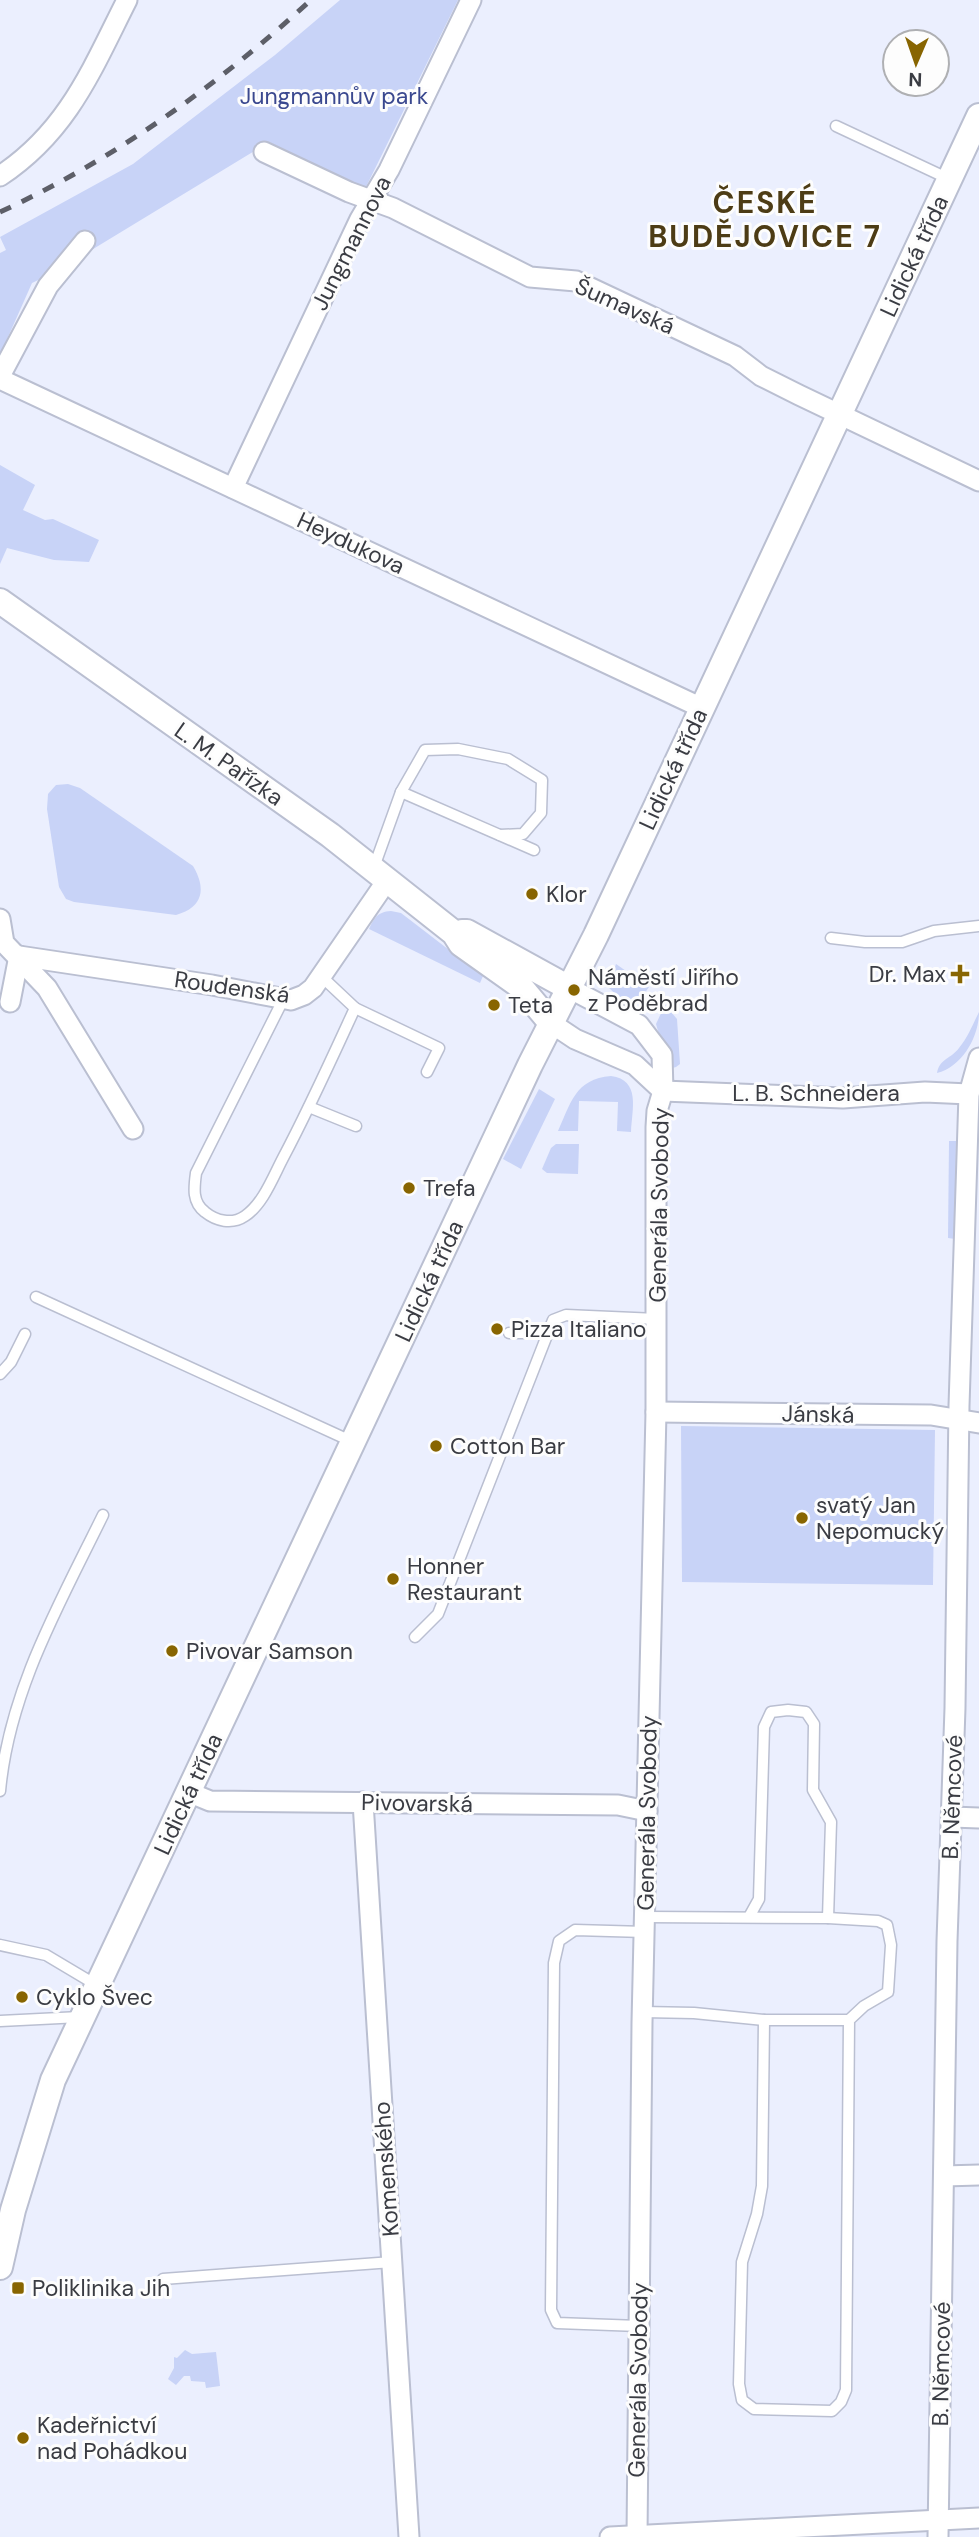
<svg xmlns="http://www.w3.org/2000/svg" width="979" height="2537" font-family="'DM Sans',sans-serif">
	<style>
		.green { fill: #c8d3f7 }
		.lines { fill: none; stroke-linecap: round; stroke-linejoin: round }
		.service-casing { stroke: #babfd1; stroke-width: 13 }
		.minor-casing { stroke: #babfd1; stroke-width: 23 }
		.tertiary-casing { stroke: #babfd1; stroke-width: 28 }
		.service { stroke: #fff; stroke-width: 10 }
		.minor { stroke: #fff; stroke-width: 19 }
		.tertiary { stroke: #fff; stroke-width: 24 }
		.rail { stroke: #5d5f68; stroke-width: 5; stroke-dasharray: 12 12; stroke-linecap: butt }
		.poi-dot { fill: #886501; stroke: #fdfdfd; stroke-width: 2.5 }
		.labels { text-anchor: middle; dominant-baseline: central; stroke-width: 6; stroke-linejoin: round; paint-order: stroke }
		.park-label { font-size: 23px; fill: #3a488f; stroke: #fdfdfd }
		.street-label { font-size: 23px; fill: #3a3c43; stroke: #fdfdfd }
		.poi-label { font-size: 23px; fill: #3a3c43; stroke: #fdfdfd; text-anchor: start }
		.district-label { font-size: 30px; font-weight: bold; letter-spacing: 2px; fill: #4d3c15; stroke: #fdfdfd }
	</style>
	<rect width="100%" height="100%" fill="#ebeffe"/>
	<g class="green">
		<path d="M340,0H458L365,189L269,142L57,271L32,283L0,355V253L6,250L0,237L133,164L275,55Z"/>
		<path d="M0,465L35,485L23,510L45,520L53,519L99,540L89,562L54,560L7,548L0,564Z"/>
		<path d="M68,784L80,788L193,866C206,888 204,907 176,915L74,902L66,899L59,887L47,809L48,794L56,785Z"/>
		<path d="M391,911L401,913L483,976L480,983L369,929C374,918 377,912 391,911Z"/>
		<path d="M616,964L649,987L636,1005H627L608,987Z"/>
		<path d="M665,1005L677,1019L680,1064L676,1067L669,1069L656,1024Z"/>
		<path d="M979,1012C979,1037 962,1067 937,1073C940,1058 951,1059 959,1048C968,1037 973,1024 979,1012Z"/>
		<path d="M611,1076C641,1080 632,1109 631,1132L617,1131L618,1102L579,1101L578,1131H558C571,1103 575,1079 611,1076Z"/>
		<path d="M539,1089L555,1099L521,1169L503,1159Z"/>
		<path d="M949,1141H956L955,1239L948,1238Z"/>
		<path d="M556,1144H579L578,1174L547,1173L542,1169L551,1148Z"/>
		<path d="M681,1426L935,1430L933,1585L682,1582Z"/>
		<path d="M185,2350L192,2354L216,2352L220,2386L206,2388L205,2382L191,2381L190,2376H184L176,2385L168,2379L174,2368V2357L177,2358Z"/>
	</g>
	<g class="lines">
		<defs>
			<g id="service">
				<path d="M836,126L949,179"/>
				<path d="M401,792L534,850"/>
				<path d="M374,867L401,792L425,750L458,749L508,759L542,780L541,813L523,834L500,835"/>
				<path d="M831,938L865,942H902L934,931L979,926"/>
				<path d="M284,998L196,1173C194,1188 192,1202 205,1212C216,1221 232,1225 245,1216C263,1204 273,1177 283,1158C309,1109 332,1058 355,1008L321,976"/>
				<path d="M355,1008L439,1048L427,1072"/>
				<path d="M309,1107L356,1126"/>
				<path d="M36,1297L353,1442"/>
				<path d="M509,1333H545"/>
				<path d="M0,1374L11,1362L25,1334"/>
				<path d="M415,1637L438,1614L553,1320L566,1315L657,1319"/>
				<path d="M0,1791C9,1691 60,1603 103,1515"/>
				<path d="M646,1917L828,1918L831,1822L813,1790L814,1724L806,1712L788,1710L771,1712L764,1727L759,1899L749,1917"/>
				<path d="M828,1918L878,1921L887,1925L891,1945L888,1992L864,2006L849,2020H764L762,2186L757,2214L742,2262L739,2384L742,2400L754,2409L832,2411L841,2402L846,2390L849,2020"/>
				<path d="M0,1945L46,1955L98,1986"/>
				<path d="M643,2012L694,2013L764,2020"/>
				<path d="M0,2021L80,2017"/>
				<path d="M163,2279L392,2262"/>
				<path d="M639,2326L557,2323L551,2310L554,1963L559,1941L575,1930L645,1932"/>
			</g>
			<g id="minor">
				<path d="M264,152L349,192L393,208L530,277L576,281L735,356L761,376L799,395L979,481"/>
				<path d="M0,176C68,131 92,69 127,0"/>
				<path d="M0,376L48,286L85,241"/>
				<path d="M0,379L702,708"/>
				<path d="M233,488L360,219L389,170L471,0"/>
				<path d="M0,919L4,943L47,988L133,1129"/>
				<path d="M19,956L212,985L291,1000L304,995L313,988L388,879"/>
				<path d="M569,988L639,1025L662,1055L663,1091L657,1111L656,1127V1412L642,2023L637,2537"/>
				<path d="M10,1002L19,956"/>
				<path d="M551,1023L575,1039L635,1065L663,1091"/>
				<path d="M663,1091L843,1098L925,1092L969,1094"/>
				<path d="M656,1412L931,1415L979,1423"/>
				<path d="M188,1792L210,1801L618,1805L647,1811"/>
				<path d="M363,1802L409,2537"/>
				<path d="M952,1817L979,1818"/>
				<path d="M944,2176L979,2175"/>
				<path d="M610,2537L979,2518"/>
				<path d="M938,2537L947,1941L955,1708L959,1406L969,1094L979,1058"/>
			</g>
			<g id="tertiary">
				<path d="M0,601L330,835L454,933L461,944L520,986L551,1023"/>
				<path d="M462,932H467L569,988"/>
				<path d="M0,2267L13,2210L53,2080L530,1065L596,935L979,116"/>
			</g>
		</defs>
		<use href="#service" class="service-casing"/>
		<use href="#minor" class="minor-casing"/>
		<use href="#tertiary" class="tertiary-casing"/>
		<use href="#service" class="service"/>
		<use href="#minor" class="minor"/>
		<use href="#tertiary" class="tertiary"/>
		<path class="rail" d="M0,212C115,159 218,85 311,0"/>
	</g>
	<g class="poi-dot">
		<circle cx="532" cy="894" r="7"/>
		<path d="M956.5 963.5h7v7h7v7h-7v7h-7v-7h-7v-7h7z"/>
		<circle cx="574" cy="990" r="7"/>
		<circle cx="494" cy="1005" r="7"/>
		<circle cx="409" cy="1188" r="7"/>
		<circle cx="497" cy="1329" r="7"/>
		<circle cx="436" cy="1446" r="7"/>
		<circle cx="802" cy="1518" r="7"/>
		<circle cx="393" cy="1579" r="7"/>
		<circle cx="172" cy="1651" r="7"/>
		<circle cx="22" cy="1997" r="7"/>
		<rect x="11" y="2281" width="14" height="14" rx="3.5"/>
		<circle cx="23" cy="2438" r="7"/>
	</g>
	<g class="labels">
		<g class="park-label">
			<text x="334" y="96">Jungmannův park</text>
		</g>
		<g class="street-label">
			<text transform="translate(351 243) rotate(-63)">Jungmannova</text>
			<text transform="translate(914 256) rotate(-65)">Lidická třída</text>
			<text transform="translate(625 306) rotate(24)">Šumavská</text>
			<text transform="translate(351 543) rotate(25)">Heydukova</text>
			<text transform="translate(229 764) rotate(35)">L. M. Pařízka</text>
			<text transform="translate(673 769) rotate(-65)">Lidická třída</text>
			<text transform="translate(232 987) rotate(8)">Roudenská</text>
			<text x="816" y="1093">L. B. Schneidera</text>
			<text transform="translate(659 1205) rotate(-89)">Generála Svobody</text>
			<text transform="translate(429 1281) rotate(-65)">Lidická třída</text>
			<text transform="translate(818 1414) rotate(1)">Jánská</text>
			<text transform="translate(188 1794) rotate(-65)">Lidická třída</text>
			<text transform="translate(952 1797) rotate(-88)">B. Němcové</text>
			<text transform="translate(417 1803) rotate(1)">Pivovarská</text>
			<text transform="translate(647 1813) rotate(-89)">Generála Svobody</text>
			<text transform="translate(386 2169) rotate(-94)">Komenského</text>
			<text transform="translate(941 2364) rotate(-89)">B. Němcové</text>
			<text transform="translate(638 2380) rotate(-89)">Generála Svobody</text>
		</g>
		<g class="poi-label">
			<text x="546" y="894">Klor</text>
			<text x="946" y="974" text-anchor="end">Dr. Max</text>
			<text x="588" y="977">Náměstí Jiřího<tspan x="588" dy="26">z Poděbrad</tspan></text>
			<text x="508" y="1005">Teta</text>
			<text x="423" y="1188">Trefa</text>
			<text x="511" y="1329">Pizza Italiano</text>
			<text x="450" y="1446">Cotton Bar</text>
			<text x="816" y="1505">svatý Jan<tspan x="816" dy="26">Nepomucký</tspan></text>
			<text x="407" y="1566">Honner<tspan x="407" dy="26">Restaurant</tspan></text>
			<text x="186" y="1651">Pivovar Samson</text>
			<text x="36" y="1997">Cyklo Švec</text>
			<text x="32" y="2288">Poliklinika Jih</text>
			<text x="37" y="2425">Kadeřnictví<tspan x="37" dy="26">nad Pohádkou</tspan></text>
		</g>
		<g class="district-label">
			<text x="765" y="202">ČESKÉ<tspan x="765" dy="34">BUDĚJOVICE 7</tspan></text>
		</g>
	</g>
	<g transform="translate(916 63) rotate(182)"><circle r="33" fill="#fdfdfd" stroke="#afb0b3" stroke-width="2"/>
	<path d="M0-5L12 26L0 18L-12 26Z" fill="#886501"/>
	<text y="-10" font-size="19" font-weight="bold" text-anchor="middle" fill="#3a3c43">N</text>
	</g>
</svg>
